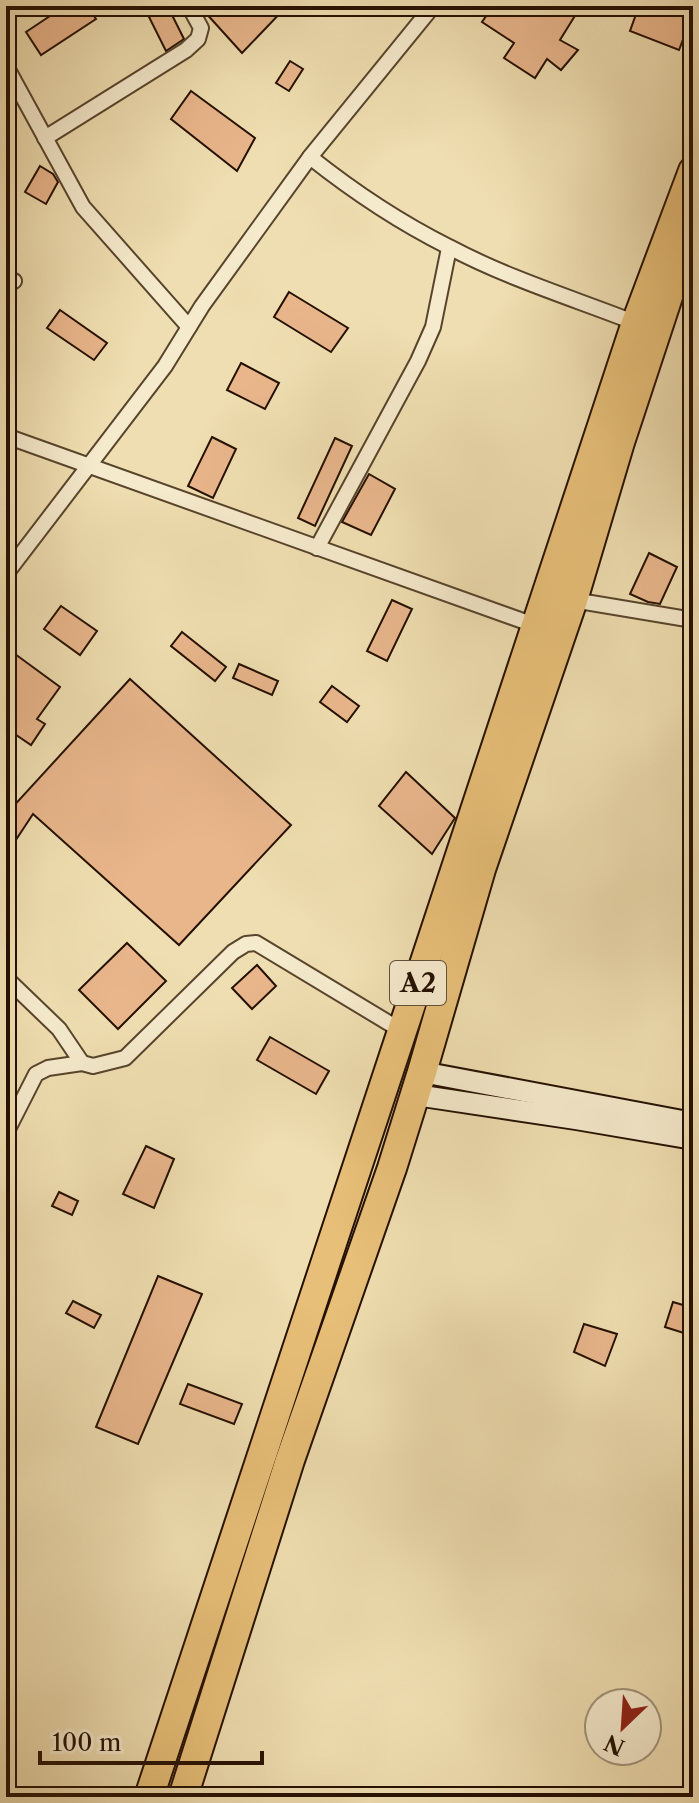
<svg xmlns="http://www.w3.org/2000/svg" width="699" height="1803" font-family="'Libre Caslon Text',serif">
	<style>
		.building { fill: #e9b68c; stroke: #251000; stroke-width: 2 }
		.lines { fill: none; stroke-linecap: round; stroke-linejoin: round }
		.street-casing { stroke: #58442c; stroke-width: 18 }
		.secondary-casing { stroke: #251000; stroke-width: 24 }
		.highway-casing { stroke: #251000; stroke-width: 32 }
		.street { stroke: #f5eacc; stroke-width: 14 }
		.secondary { stroke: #f5eacc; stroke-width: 20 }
		.highway { stroke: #e8bf78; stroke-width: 28 }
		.labels { text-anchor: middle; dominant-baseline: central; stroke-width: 6; stroke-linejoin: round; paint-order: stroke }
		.shield { fill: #f5eacc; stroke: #63513d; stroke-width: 2 }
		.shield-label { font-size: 26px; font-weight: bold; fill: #251000 }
	</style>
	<rect width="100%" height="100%" fill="#efdeb1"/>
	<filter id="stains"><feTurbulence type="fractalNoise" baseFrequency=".0025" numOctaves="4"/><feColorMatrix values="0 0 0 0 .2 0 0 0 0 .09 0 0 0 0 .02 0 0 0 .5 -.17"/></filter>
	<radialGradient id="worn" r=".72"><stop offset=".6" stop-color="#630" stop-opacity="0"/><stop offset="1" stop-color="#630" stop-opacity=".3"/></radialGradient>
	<g class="building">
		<path d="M65,6H87L96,19L41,55L26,32Z"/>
		<path d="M210,6H287L242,53L204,11Z"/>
		<path d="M493,6H581L560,40L578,50L561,70L547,59L535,78L504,58L514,43L482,22Z"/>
		<path d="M639,6H693V13L679,50L630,31Z"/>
		<path d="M168,7L184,39L166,51L149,17Z"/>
		<path d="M290,61L303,69L289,91L276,83Z"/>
		<path d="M191,91L255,138L237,171L171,119Z"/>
		<path d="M40,166L53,174L58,182L46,204L25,192Z"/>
		<path d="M289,292L348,328L331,352L274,317Z"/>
		<path d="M60,310L107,343L94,360L47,328Z"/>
		<path d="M241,363L279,383L265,409L227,390Z"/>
		<path d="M212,437L236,449L213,498L188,486Z"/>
		<path d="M335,438L352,446L315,526L298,518Z"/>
		<path d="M369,474L395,489L371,535L342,522Z"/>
		<path d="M649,553L677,567L660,604L648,602L630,594Z"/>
		<path d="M392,600L412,609L387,661L367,651Z"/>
		<path d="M61,606L97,631L80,655L44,629Z"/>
		<path d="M182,632L226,667L215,681L171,646Z"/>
		<path d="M15,654L60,687L37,719L45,724L31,745L6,728V667Z"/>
		<path d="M239,664L278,681L272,695L233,678Z"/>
		<path d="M130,679L291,825L179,945L33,814L6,855V816L9,811Z"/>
		<path d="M332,686L359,706L347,722L320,702Z"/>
		<path d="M406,772L455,818L432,854L379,806Z"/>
		<path d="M127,943L166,981L118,1029L79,990Z"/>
		<path d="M257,965L276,986L252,1009L232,988Z"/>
		<path d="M270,1037L329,1071L316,1094L257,1060Z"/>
		<path d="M146,1146L174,1159L154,1208L123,1194Z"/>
		<path d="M59,1192L78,1201L72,1215L52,1206Z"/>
		<path d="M158,1276L202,1294L138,1444L96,1427Z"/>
		<path d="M73,1301L101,1315L94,1328L66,1313Z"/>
		<path d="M673,1302L693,1308V1336L665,1327Z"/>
		<path d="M584,1324L617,1334L605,1366L574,1352Z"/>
		<path d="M188,1384L242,1404L234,1424L180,1404Z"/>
	</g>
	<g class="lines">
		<defs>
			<g id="street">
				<path d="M6,66L83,207L189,327"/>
				<path d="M45,138L186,50L198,39L201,28L189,6"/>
				<path d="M310,157C354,192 399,222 449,247C507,278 575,299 636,323"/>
				<path d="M6,278L14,281"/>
				<path d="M6,436L537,626"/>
				<path d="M317,548L418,361L433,327L449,248"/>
				<path d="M6,574L165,366L202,306L310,157L433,6"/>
				<path d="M573,600L693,620"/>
				<path d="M6,978L59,1029L82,1063"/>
				<path d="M6,1133L36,1074L48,1068L82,1063L93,1066L125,1058L233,952L246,944L256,943L402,1031"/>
			</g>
			<g id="secondary">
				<path d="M422,1072L693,1123"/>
				<path d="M416,1095L576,1119L693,1139"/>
			</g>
			<g id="highway">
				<path d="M149,1797L636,323L693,171"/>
				<path d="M183,1797L290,1460L392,1168L422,1072L481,869L573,600L620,442L685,245"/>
			</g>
		</defs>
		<use href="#street" class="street-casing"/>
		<use href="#secondary" class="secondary-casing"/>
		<use href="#highway" class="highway-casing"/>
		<use href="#street" class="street"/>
		<use href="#secondary" class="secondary"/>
		<use href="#highway" class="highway"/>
	</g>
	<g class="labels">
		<rect class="shield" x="390" y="961" width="56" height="44" rx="6"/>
		<g class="shield-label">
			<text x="418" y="983">A2</text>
		</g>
	</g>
	<rect width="699" height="1803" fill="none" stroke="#efdeb1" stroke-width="32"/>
	<rect x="8" y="8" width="683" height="1787" fill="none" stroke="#251000" stroke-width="4"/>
	<rect x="16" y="16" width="667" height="1771" fill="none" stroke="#251000" stroke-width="2"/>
	<g transform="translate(623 1727) rotate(205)"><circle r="38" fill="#f5eacc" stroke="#a2937a" stroke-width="2"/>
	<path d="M0-6L14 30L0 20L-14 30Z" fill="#8f2418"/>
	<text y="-12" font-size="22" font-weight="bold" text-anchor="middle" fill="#251000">N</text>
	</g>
	<path d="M40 1751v12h222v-12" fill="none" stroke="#251000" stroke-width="4"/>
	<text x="52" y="1751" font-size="24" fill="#251000" stroke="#f5eacc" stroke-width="6" paint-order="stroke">100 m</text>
	<rect width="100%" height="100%" filter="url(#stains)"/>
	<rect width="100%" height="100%" fill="url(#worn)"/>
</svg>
